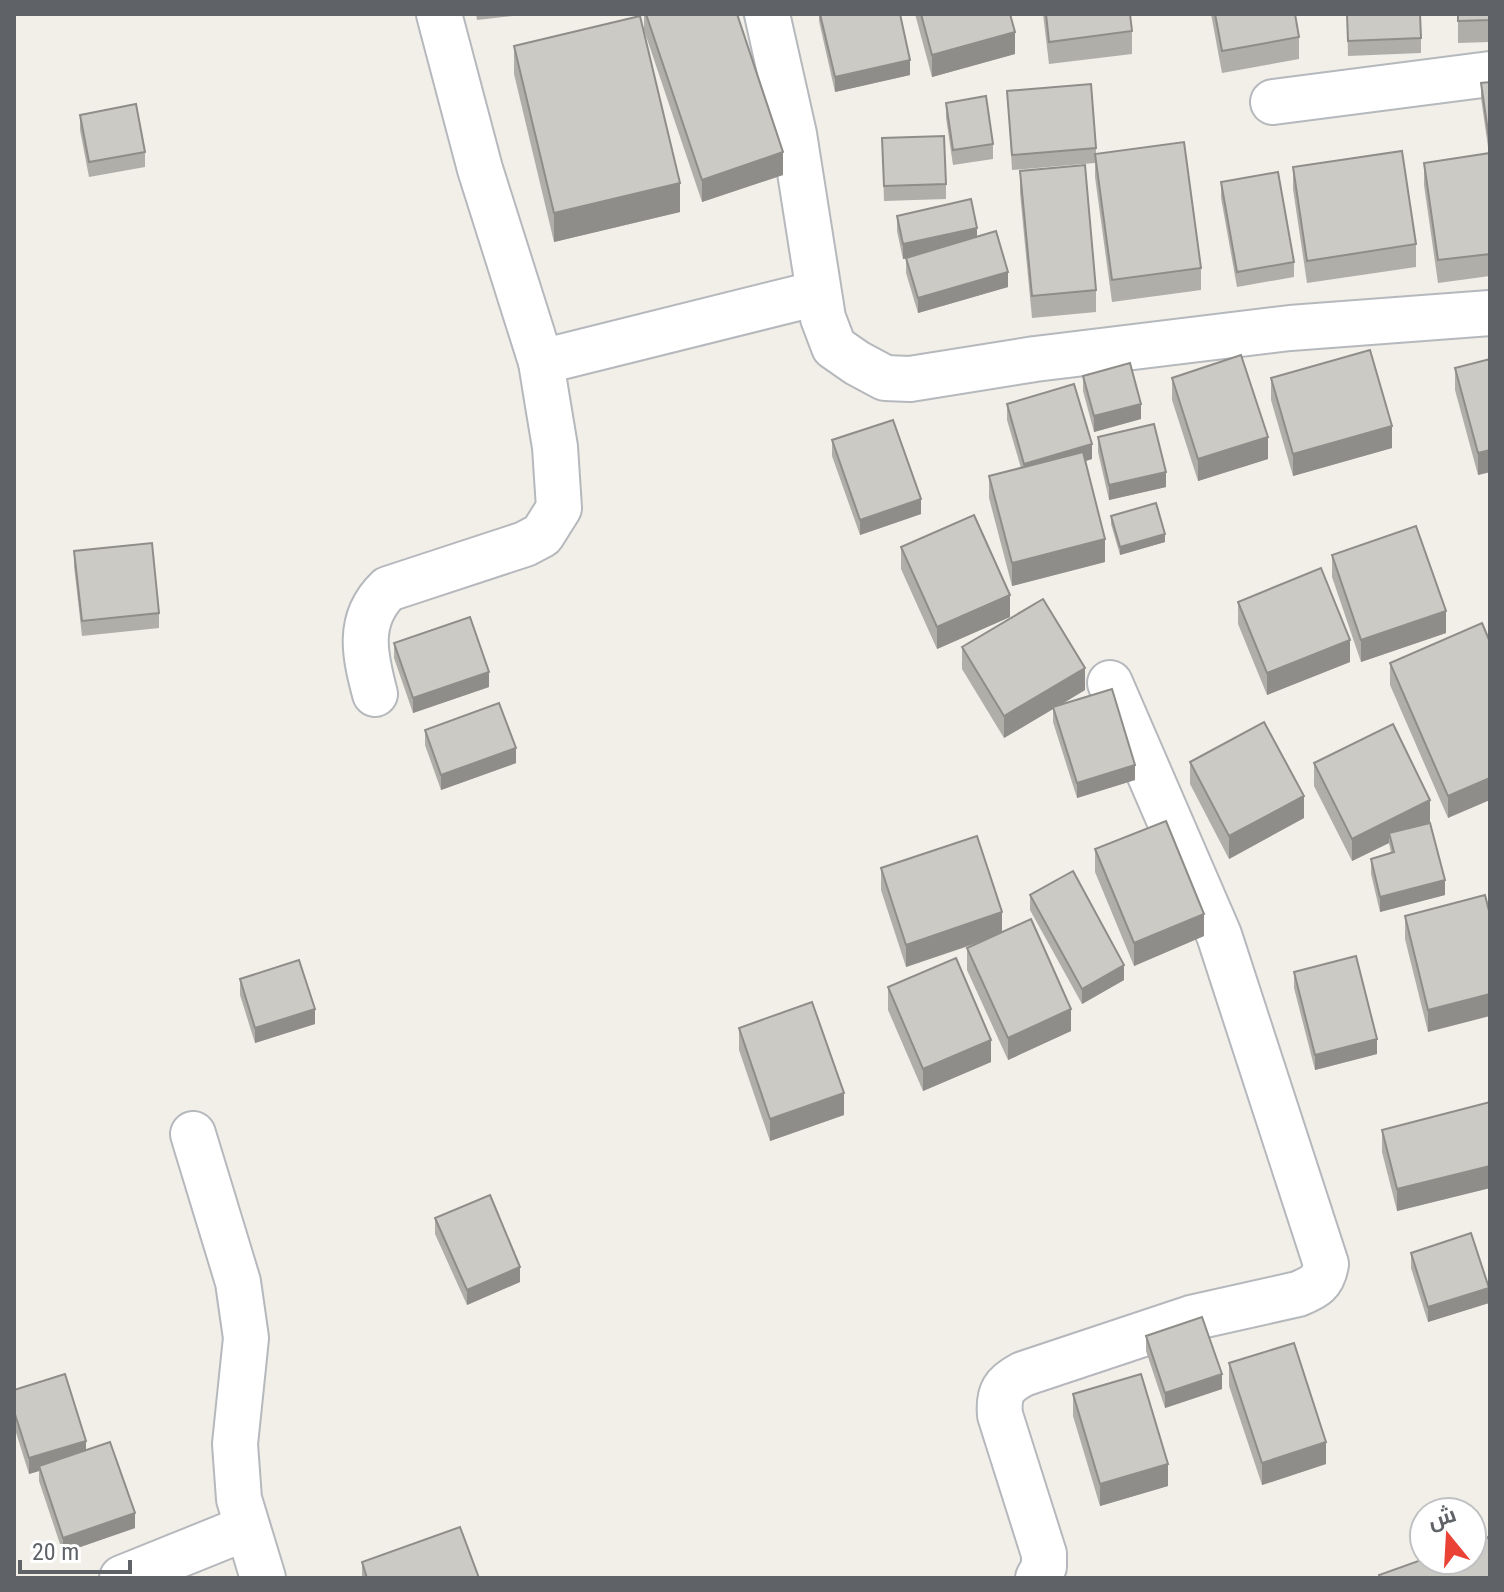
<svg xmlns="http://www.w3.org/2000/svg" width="1504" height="1592" font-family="'Roboto Condensed',Cairo,sans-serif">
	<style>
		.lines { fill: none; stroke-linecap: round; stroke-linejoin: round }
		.minor-casing { stroke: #b5b8bc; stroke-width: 48 }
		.minor { stroke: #fff; stroke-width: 44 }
		.wall { fill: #afaea9 }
		.shaded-wall { fill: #8f8d8a }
		.building { fill: #cccac5; stroke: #8f8d8a; stroke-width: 2 }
	</style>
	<rect width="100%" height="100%" fill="#f1efe8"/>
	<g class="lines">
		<defs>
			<g id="minor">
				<path d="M767,14L794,134L823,318L834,347L857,363L885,378L910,379L1035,359L1290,328L1490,313"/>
				<path d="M1273,102L1490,74"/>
				<path d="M541,362L818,293"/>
				<path d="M375,694C365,656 356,620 388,589L525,544L542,535L559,508L555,447L548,405L541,362L480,169L439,14"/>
				<path d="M193,1134L238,1282L246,1338L235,1444L239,1499L263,1578"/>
				<path d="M122,1578L246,1528"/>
				<path d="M1038,1578L1044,1567V1554L1000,1415C998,1392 1004,1384 1023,1374L1191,1318L1298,1294C1315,1287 1323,1283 1326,1264L1219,935L1110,683"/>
			</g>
		</defs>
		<use href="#minor" class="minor-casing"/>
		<use href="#minor" class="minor"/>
	</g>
	<g class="wall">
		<path d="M476,14H531L477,20Z"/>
		<path d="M644,14H737L783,175L702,202L644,30Z"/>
		<path d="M819,14H900L910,75L835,92L819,21Z"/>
		<path d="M915,14H1010L1015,54L932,77Z"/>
		<path d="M1043,14H1130L1132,31V54L1049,64Z"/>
		<path d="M1211,14H1295L1299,37V59L1222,73Z"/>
		<path d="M1347,14L1421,38V53L1348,56Z"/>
		<path d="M1458,14H1490V42L1458,43Z"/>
		<path d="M514,46L680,212L554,242L514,74Z"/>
		<path d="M1490,82V276L1438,283L1424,185V163L1489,154L1481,98V83Z"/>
		<path d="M1007,91L1096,148V154L1201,268V290L1112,302L1095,177V163L1012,170Z"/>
		<path d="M946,103L993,144V159L953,165L946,118Z"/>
		<path d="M80,115L145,152V167L89,177L80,130Z"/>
		<path d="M882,138L946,184V199L884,201Z"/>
		<path d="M1293,167L1416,244V267L1307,283L1293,189Z"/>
		<path d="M1020,171L1096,290V312L1032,318L1020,193Z"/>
		<path d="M1221,182L1294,262V277L1237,287L1221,198Z"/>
		<path d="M897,216L977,237L1008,287L918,313L906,273V258L903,259L897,231Z"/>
		<path d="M1490,359V472L1478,475L1455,390V368Z"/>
		<path d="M1083,376L1141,419L1094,432L1083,391Z"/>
		<path d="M1172,378L1268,459L1198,481L1172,400Z"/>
		<path d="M1271,378L1392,448L1293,476L1271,400Z"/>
		<path d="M1007,404L1092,459L1086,461L1105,562L1012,586L989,498V476L1021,468L1007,420Z"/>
		<path d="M1098,437L1166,487L1109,500L1098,452Z"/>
		<path d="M832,440L921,514L860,535L832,456Z"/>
		<path d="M1111,516L1165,542L1120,555L1111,524Z"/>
		<path d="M901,547L1010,617L937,649L901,569Z"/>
		<path d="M74,551L159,613V628L82,636L74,566Z"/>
		<path d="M1332,555L1446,633L1361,662L1332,577Z"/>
		<path d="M1238,602L1350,662L1267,695L1238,624Z"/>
		<path d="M1490,642L1448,818L1390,685V663Z"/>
		<path d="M394,643L489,687L413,713L394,658Z"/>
		<path d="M962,647L1085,690L1059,706L1135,780L1077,798L1053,722V709L1004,738L962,669Z"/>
		<path d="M425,730L516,763L441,790L425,745Z"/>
		<path d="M1190,762L1304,818L1229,859L1190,784Z"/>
		<path d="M1314,763L1430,822L1445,895L1380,912L1371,874V859L1391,853L1389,843L1352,861L1314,786Z"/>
		<path d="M1095,849L1204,936L1134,966L1095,872Z"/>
		<path d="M881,868L1002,932L1071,1031L1008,1060L967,970V948L984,941L906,967L881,890Z"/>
		<path d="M1030,895L1124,980L1082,1004L1030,910Z"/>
		<path d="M1485,895L1428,1032L1405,939V916Z"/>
		<path d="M1294,972L1377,1054L1315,1070L1294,988Z"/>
		<path d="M240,979L315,1024L255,1043L240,995Z"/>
		<path d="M888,987L991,1062L923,1091L888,1010Z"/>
		<path d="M739,1028L844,1115L770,1141L739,1050Z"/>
		<path d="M1490,1102V1188L1397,1211L1382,1152V1130Z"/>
		<path d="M435,1218L520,1282L467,1305L435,1234Z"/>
		<path d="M1411,1253L1489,1303L1428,1322L1411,1268Z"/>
		<path d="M1146,1336L1222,1389L1165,1408L1146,1351Z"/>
		<path d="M1229,1363L1326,1464L1262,1485L1229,1386Z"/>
		<path d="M14,1390L86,1450L135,1528L63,1553L39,1481V1471L29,1474L14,1426Z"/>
		<path d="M1073,1394L1168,1486L1100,1506L1073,1416Z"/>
		<path d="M362,1562L479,1578H362Z"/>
	</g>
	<g class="shaded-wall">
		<path d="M1015,32V54L932,77V55Z"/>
		<path d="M910,60V75L835,92V77Z"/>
		<path d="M783,152V175L702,202V180Z"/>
		<path d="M680,183V212L554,242V213Z"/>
		<path d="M977,228V243L903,259V244Z"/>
		<path d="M1008,272V287L918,313V298Z"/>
		<path d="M1141,404V419L1094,432V416Z"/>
		<path d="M1392,426V448L1293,476V454Z"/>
		<path d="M1268,437V459L1198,481V459Z"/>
		<path d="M1092,444V459L1024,479V464Z"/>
		<path d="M1490,450V472L1478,475V453Z"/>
		<path d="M1166,472V487L1109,500V485Z"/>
		<path d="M921,499V514L860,535V520Z"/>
		<path d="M1165,534V542L1120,555V547Z"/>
		<path d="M1105,539V562L1012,586V563Z"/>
		<path d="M1010,595V617L937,649V627Z"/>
		<path d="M1446,611V633L1361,662V640Z"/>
		<path d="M1350,640V662L1267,695V673Z"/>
		<path d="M1085,668V690L1004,738V716Z"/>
		<path d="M489,672V687L413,713V698Z"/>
		<path d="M516,748V763L441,790V775Z"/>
		<path d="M1135,765V780L1077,798V783Z"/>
		<path d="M1490,778V800L1448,818V796Z"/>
		<path d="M1304,796V818L1229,859V836Z"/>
		<path d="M1430,800V822L1389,833V843L1352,861V839Z"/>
		<path d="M1445,880V895L1380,912V897Z"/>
		<path d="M1002,912V934L906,967V945Z"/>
		<path d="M1204,914V936L1134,966V943Z"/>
		<path d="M1124,965V980L1082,1004V989Z"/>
		<path d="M1490,994V1016L1428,1032V1010Z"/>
		<path d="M315,1009V1024L255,1043V1028Z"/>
		<path d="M1071,1009V1031L1008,1060V1038Z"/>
		<path d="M1377,1039V1054L1315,1070V1055Z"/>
		<path d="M991,1040V1062L923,1091V1069Z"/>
		<path d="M844,1093V1115L770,1141V1119Z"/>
		<path d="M1490,1166V1188L1397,1211V1189Z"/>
		<path d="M520,1267V1282L467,1305V1290Z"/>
		<path d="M1489,1288V1303L1428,1322V1307Z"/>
		<path d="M1222,1374V1389L1165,1408V1393Z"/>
		<path d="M86,1441V1456L39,1466V1471L29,1474V1458Z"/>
		<path d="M1326,1442V1464L1262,1485V1463Z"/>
		<path d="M1168,1464V1486L1100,1506V1484Z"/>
		<path d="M135,1513V1528L63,1553V1538Z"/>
	</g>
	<g class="building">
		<path d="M646,14H737L783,152L702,180Z"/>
		<path d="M820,14H900L910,60L835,77Z"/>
		<path d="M921,14H1010L1015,32L932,55Z"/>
		<path d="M1046,14H1130L1132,31L1049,42Z"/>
		<path d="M1215,14H1295L1299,37L1222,51Z"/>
		<path d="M1347,14H1420L1421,38L1348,41Z"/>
		<path d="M1458,14H1490V20L1458,21Z"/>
		<path d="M640,16L680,183L554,213L514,46Z"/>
		<path d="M1490,82V146L1481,83Z"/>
		<path d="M1091,84L1096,148L1012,155L1007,91Z"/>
		<path d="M986,96L993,144L953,150L946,103Z"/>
		<path d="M136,104L145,152L89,162L80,115Z"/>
		<path d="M944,136L946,184L884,186L882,138Z"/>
		<path d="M1184,142L1201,268L1112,280L1095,154Z"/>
		<path d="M1402,151L1416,244L1307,261L1293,167Z"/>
		<path d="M1490,153V254L1438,260L1424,163Z"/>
		<path d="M1085,165L1096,290L1032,296L1020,171Z"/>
		<path d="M1278,172L1294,262L1237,272L1221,182Z"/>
		<path d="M971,199L977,228L903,244L897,216Z"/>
		<path d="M996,231L1008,272L918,298L906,258Z"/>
		<path d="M1370,350L1392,426L1293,454L1271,378Z"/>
		<path d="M1241,355L1268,437L1198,459L1172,378Z"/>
		<path d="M1490,359V450L1478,453L1455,368Z"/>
		<path d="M1130,363L1141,404L1094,416L1083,376Z"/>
		<path d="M1074,384L1092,444L1024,464L1007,404Z"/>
		<path d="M893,420L921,499L860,520L832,440Z"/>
		<path d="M1154,424L1166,472L1109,485L1098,437Z"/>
		<path d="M1083,452L1105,539L1012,563L989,476Z"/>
		<path d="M1156,503L1165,534L1120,547L1111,516Z"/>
		<path d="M974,515L1010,595L937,627L901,547Z"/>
		<path d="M1416,526L1446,611L1361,640L1332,555Z"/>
		<path d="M152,543L159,613L82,621L74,551Z"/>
		<path d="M1321,568L1350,640L1267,673L1238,602Z"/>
		<path d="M1043,599L1085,668L1004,716L962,647Z"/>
		<path d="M470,617L489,672L413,698L394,643Z"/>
		<path d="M1482,623L1490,642V778L1448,796L1390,663Z"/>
		<path d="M1112,689L1135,765L1077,783L1053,707Z"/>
		<path d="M499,703L516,748L441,775L425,730Z"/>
		<path d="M1264,722L1304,796L1229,836L1190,762Z"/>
		<path d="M1393,724L1430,800L1352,839L1314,763Z"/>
		<path d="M1166,821L1204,914L1134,943L1095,849Z"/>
		<path d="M1430,823L1445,880L1380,897L1371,859L1394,852L1389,833Z"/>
		<path d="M977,836L1002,912L906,945L881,868Z"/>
		<path d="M1073,871L1124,965L1082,989L1030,895Z"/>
		<path d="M1485,895L1490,915V994L1428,1010L1405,916Z"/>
		<path d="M1031,919L1071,1009L1008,1038L967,948Z"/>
		<path d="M1356,956L1377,1039L1315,1055L1294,972Z"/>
		<path d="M956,958L991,1040L923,1069L888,987Z"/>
		<path d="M299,960L315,1009L255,1028L240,979Z"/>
		<path d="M812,1002L844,1093L770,1119L739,1028Z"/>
		<path d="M1490,1102V1166L1397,1189L1382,1130Z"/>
		<path d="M490,1195L520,1267L467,1290L435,1218Z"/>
		<path d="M1471,1233L1489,1288L1428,1307L1411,1253Z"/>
		<path d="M1202,1317L1222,1374L1165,1393L1146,1336Z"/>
		<path d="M1294,1343L1326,1442L1262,1463L1229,1363Z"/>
		<path d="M65,1374L86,1441L29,1458L14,1411V1390Z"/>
		<path d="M1141,1374L1168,1464L1100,1484L1073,1394Z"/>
		<path d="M110,1442L135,1513L63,1538L39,1466Z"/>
		<path d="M460,1527L479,1578H367L362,1562Z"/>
		<path d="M1488,1537L1490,1543V1578H1380L1379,1575L1424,1559L1472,1560V1543Z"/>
	</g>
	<rect width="1504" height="1592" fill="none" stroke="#5f6368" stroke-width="32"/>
	<g transform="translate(1448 1536) rotate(342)"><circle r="38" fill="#ffffff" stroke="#bfc1c3" stroke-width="2"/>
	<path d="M0-6L14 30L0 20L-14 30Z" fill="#ea4335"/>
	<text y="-12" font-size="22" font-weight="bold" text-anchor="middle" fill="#5f6368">ش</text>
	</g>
	<path d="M20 1560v12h110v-12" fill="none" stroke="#5f6368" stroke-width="4"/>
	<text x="32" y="1560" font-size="24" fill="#5f6368" stroke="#ffffff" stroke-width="6" paint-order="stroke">20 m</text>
</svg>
